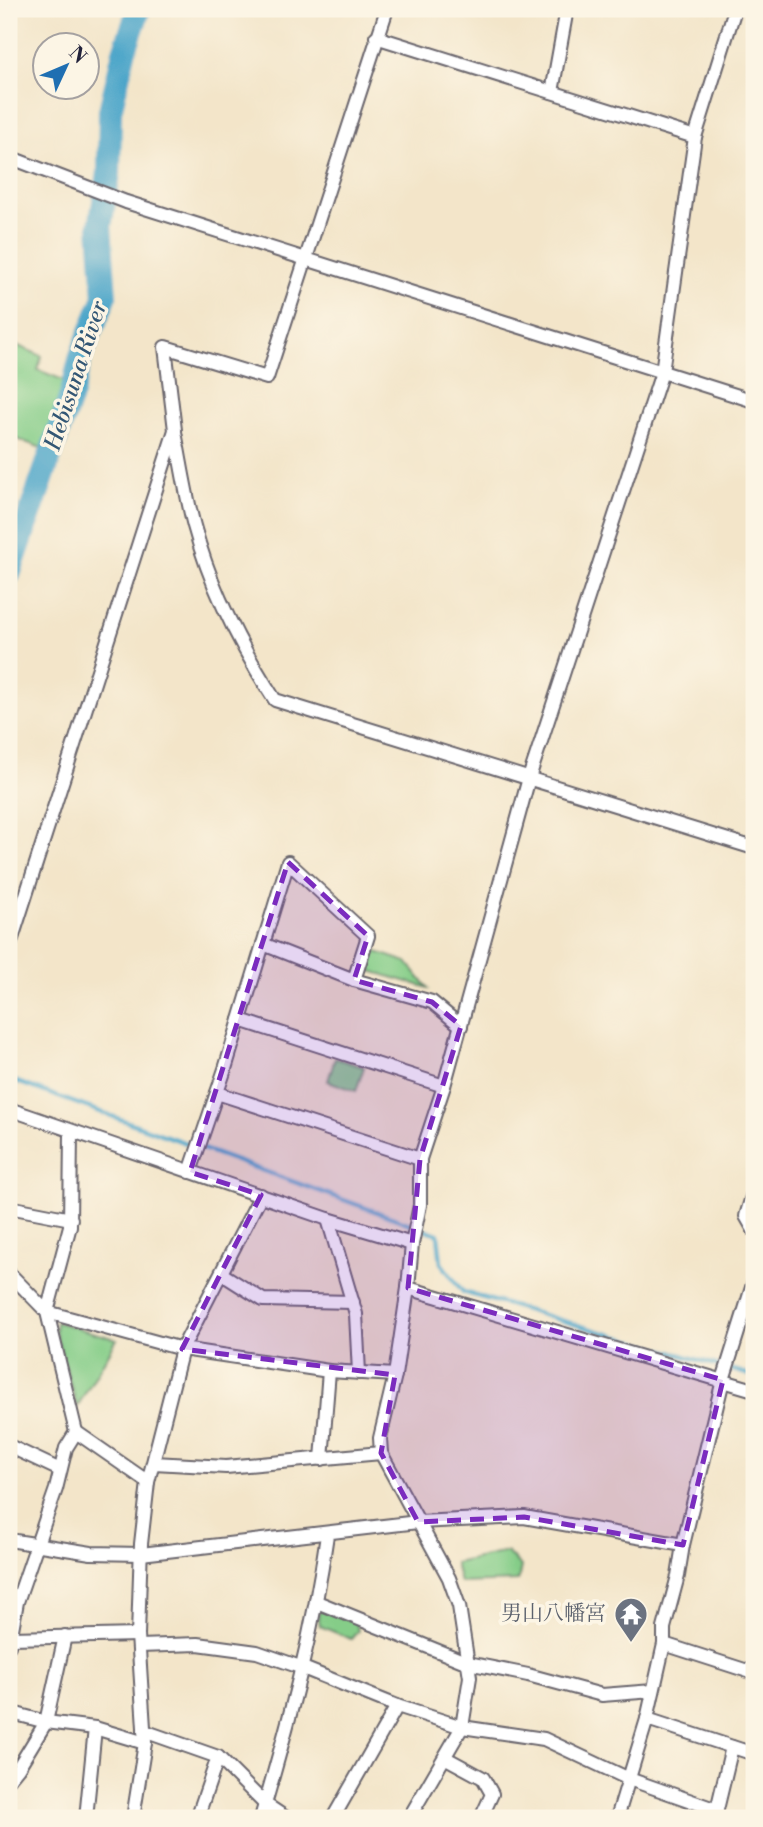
<svg xmlns="http://www.w3.org/2000/svg" width="763" height="1827" font-family="'Libre Bodoni','Noto Serif JP',serif">
	<style>
		.green { fill: #85cd88; stroke: #547862; stroke-width: 2 }
		.lines { fill: none; stroke-linecap: round; stroke-linejoin: round }
		.stream { stroke: #4ba5c9; stroke-width: 4.5 }
		.river { stroke: #4ba5c9; stroke-width: 24 }
		.street-casing { stroke: #6b666d; stroke-width: 16 }
		.street { stroke: #fff; stroke-width: 12 }
		.marked { fill: #7b2cbf; fill-opacity: 0.2; stroke: #7b2cbf; stroke-width: 5; stroke-dasharray: 14 9; stroke-linejoin: round }
		.labels { text-anchor: middle; dominant-baseline: central; stroke-width: 7; stroke-linejoin: round; paint-order: stroke }
		.worship-label { font-size: 21px; fill: #5b616d; stroke: #fcf5e5; text-anchor: end }
		.water-label { font-size: 23px; font-style: italic; fill: #325674; stroke: #fcf5e5 }
	</style>
	<rect width="100%" height="100%" fill="#fcf5e5"/>
	<filter id="ink" filterUnits="userSpaceOnUse"><feTurbulence type="fractalNoise" baseFrequency=".0143" numOctaves="2"/><feDisplacementMap in="SourceGraphic" scale="14" xChannelSelector="R" yChannelSelector="G"/><feConvolveMatrix kernelMatrix="1 2 1 2 8 2 1 2 1" color-interpolation-filters="sRGB"/></filter>
	<filter id="wash" filterUnits="userSpaceOnUse"><feTurbulence type="fractalNoise" baseFrequency=".00686" numOctaves="4" result="noise"/><feDisplacementMap in="SourceGraphic" scale="28" xChannelSelector="R" yChannelSelector="G"/><feGaussianBlur stdDeviation="1.57" result="paint"/><feColorMatrix in="noise" values="0 0 0 0 0 0 0 0 0 0 0 0 0 0 0 0 0 1.4 0 .05"/><feComposite in="paint" operator="in"/></filter>
	<g filter="url(#wash)">
		<rect width="100%" height="100%" fill="#f3e5c9"/>
		<g class="green">
			<path d="M9,342L42,356L38,370L66,381L44,449L9,436Z"/>
			<path d="M371,950L407,962L428,988L364,969Z"/>
			<path d="M335,1058L364,1067L356,1091L328,1081Z"/>
			<path d="M56,1322L117,1339L77,1407L55,1331Z"/>
			<path d="M506,1552L521,1566L518,1581L460,1583L455,1563Z"/>
			<path d="M324,1608L355,1620L358,1631L351,1639L320,1626L318,1614Z"/>
		</g>
		<g class="lines">
			<path class="stream" d="M9,1079L438,1234L441,1263L463,1292L754,1376"/>
			<path class="river" d="M9,574L72,393L81,356L105,297L100,226L109,173L110,111L124,52L139,9"/>
		</g>
	</g>
	<g filter="url(#ink)">
		<g class="lines">
			<defs>
				<g id="street">
					<path d="M376,37L695,137"/>
					<path d="M552,92L567,9"/>
					<path d="M9,157L126,202L754,401"/>
					<path d="M175,432C181,463 186,496 194,526C211,589 240,646 275,700L754,848"/>
					<path d="M263,944L354,980L432,1002L461,1026"/>
					<path d="M9,948L175,430L165,347L267,378L387,9"/>
					<path d="M240,1020L444,1086"/>
					<path d="M217,1093L420,1159"/>
					<path d="M9,1109L328,1219L412,1244"/>
					<path d="M71,1131L70,1226L47,1312L182,1349L329,1371L395,1375"/>
					<path d="M190,1172L225,1069L288,862L368,936L354,980"/>
					<path d="M754,1190L746,1216L754,1230"/>
					<path d="M9,1207L71,1219"/>
					<path d="M328,1219L356,1314L359,1373"/>
					<path d="M9,1273L47,1312L76,1432L66,1448L56,1489L17,1602L9,1646"/>
					<path d="M222,1274L263,1300L353,1302"/>
					<path d="M408,1288L754,1390"/>
					<path d="M76,1432L148,1482"/>
					<path d="M9,1446L60,1470"/>
					<path d="M322,1459L329,1371"/>
					<path d="M154,1463L226,1467L381,1453"/>
					<path d="M9,1540L91,1553L141,1554L418,1522L524,1517L683,1545"/>
					<path d="M317,1602L468,1663L528,1675L602,1695L653,1691"/>
					<path d="M11,1638L138,1635"/>
					<path d="M664,1644L754,1673"/>
					<path d="M139,1646L198,1644L257,1652L303,1668L397,1706L462,1727L544,1739L629,1779L717,1810"/>
					<path d="M9,1712L46,1722L95,1728L145,1743"/>
					<path d="M647,1719L754,1754"/>
					<path d="M144,1731L218,1757L265,1804L286,1818"/>
					<path d="M446,1758L483,1778L492,1794L481,1818"/>
					<path d="M9,1779L18,1768L46,1722L65,1636"/>
					<path d="M86,1818L95,1728"/>
					<path d="M133,1818L145,1743L138,1635L141,1544L148,1482L182,1349L261,1195"/>
					<path d="M197,1818L218,1757"/>
					<path d="M261,1818C289,1722 313,1634 327,1535"/>
					<path d="M333,1818L397,1706"/>
					<path d="M409,1818L462,1727L470,1677L459,1606L449,1578L381,1453L380,1438L395,1375L408,1288L412,1244L420,1205V1159L444,1086L529,778L662,372L695,137L735,9"/>
					<path d="M617,1818L647,1719L664,1644V1628L678,1576L683,1545L723,1380L754,1281"/>
					<path d="M715,1818L732,1747"/>
				</g>
			</defs>
			<use href="#street" class="street-casing"/>
			<use href="#street" class="street"/>
		</g>
	</g>
	<path class="marked" d="M288,862L368,936L354,980L432,1002L461,1026L420,1159L408,1288L723,1380L683,1545L524,1517L418,1522L381,1453L395,1375L182,1349L261,1195L190,1172Z"/>
	<defs>
		<symbol id="temple-pin" viewBox="-11 -11 22 30"><path d="M0 17L-7.5 6A9.5 9.5 0 1 1 7.5 6Z" fill="#6b7280" stroke="#fcf5e5"/><path d="M0-6L5-2H3V0L6.5 2.5H4V6H1.5V3h-3V6H-4V2.5H-6.5L-3 0V-2H-5Z" fill="#fff"/></symbol>
	</defs>
	<g fill-rule="evenodd">
		<use href="#temple-pin" x="612" y="1595" width="38" height="52"/>
	</g>
	<g class="labels">
		<g class="worship-label">
			<text x="606" y="1614">男山八幡宮</text>
		</g>
		<g class="water-label">
			<text transform="translate(76 376) rotate(-72)">Hebisuna River</text>
		</g>
	</g>
	<rect width="763" height="1827" fill="none" stroke="#fcf5e5" stroke-width="35"/>
	<g transform="translate(66 66) rotate(46)"><circle r="33" fill="#fcf5e5" stroke="#a5a1a1" stroke-width="2"/>
	<path d="M0-5L12 26L0 18L-12 26Z" fill="#1f6fb2"/>
	<text y="-10" font-size="19" font-weight="bold" text-anchor="middle" fill="#22223b">N</text>
	</g>
</svg>
